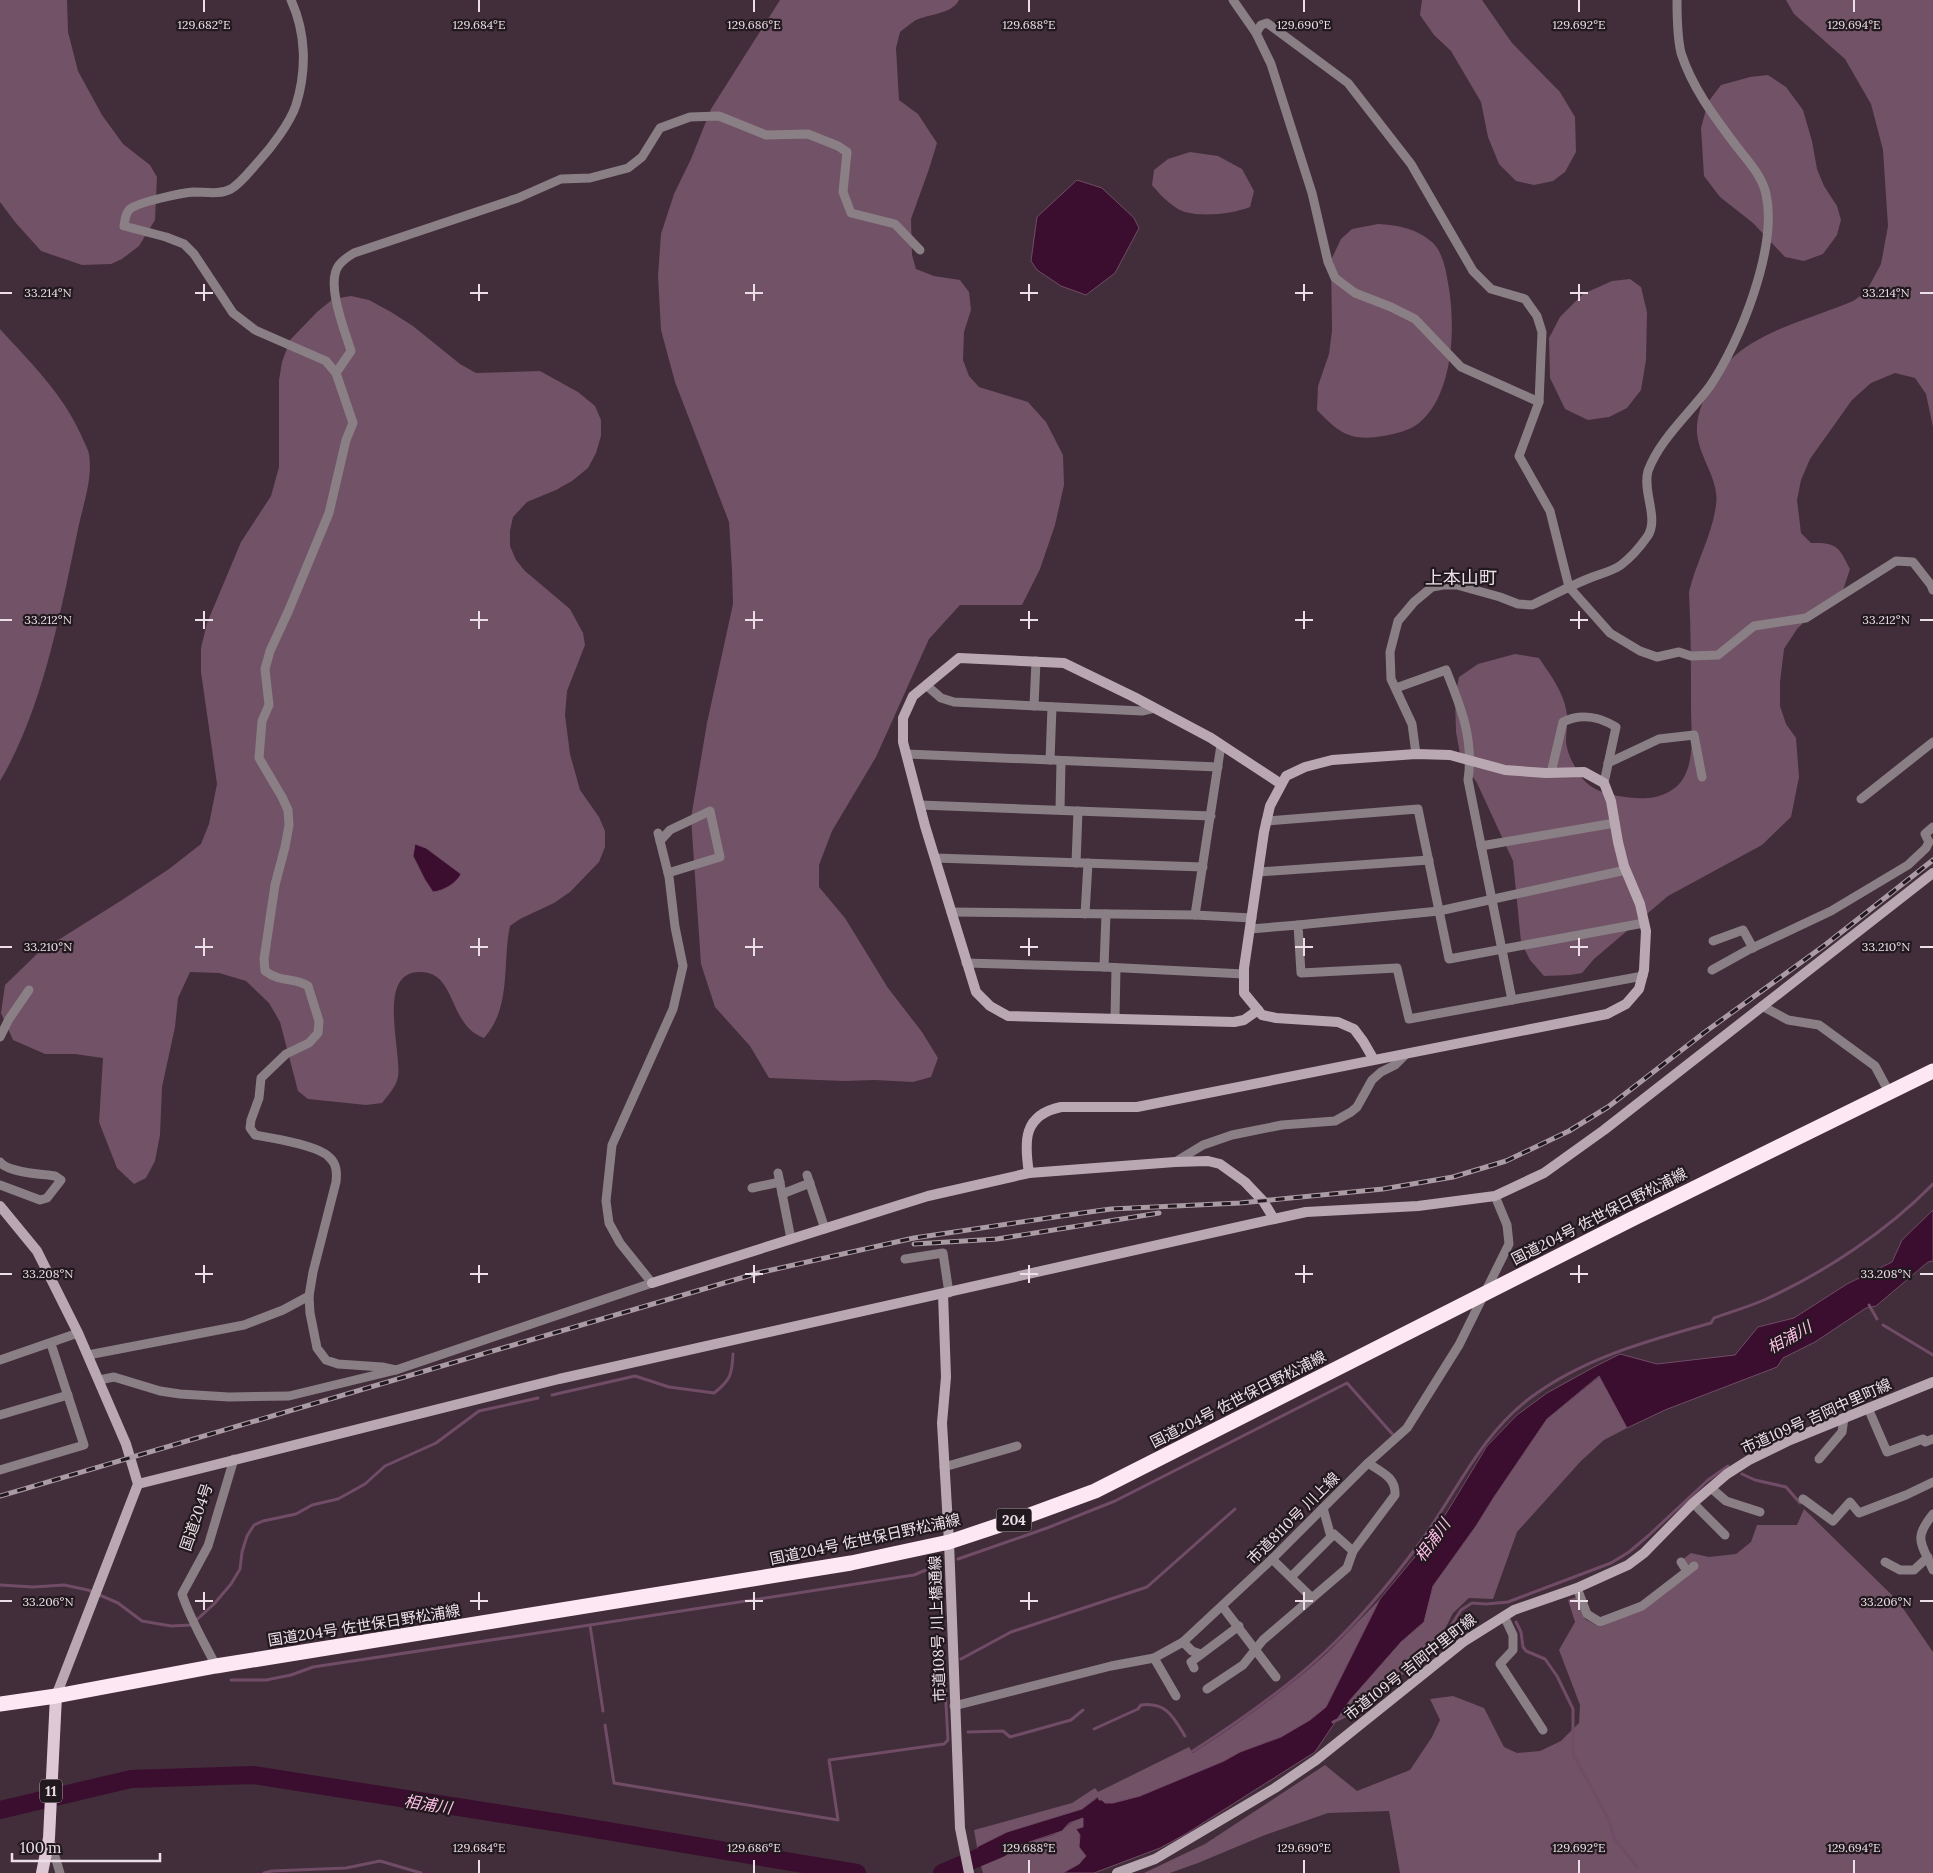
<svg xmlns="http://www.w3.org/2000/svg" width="1933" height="1873" font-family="Lora,'Noto Sans JP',serif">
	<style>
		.green { fill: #725266 }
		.water { fill: #3b0d2e; stroke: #704c66 }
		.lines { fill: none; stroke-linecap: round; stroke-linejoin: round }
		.stream { stroke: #704c66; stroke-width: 3 }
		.river { stroke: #3b0d2e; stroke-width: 18 }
		.street { stroke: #897f85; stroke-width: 9 }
		.secondary { stroke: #b9a8b2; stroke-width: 10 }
		.primary { stroke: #dec8d5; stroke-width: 12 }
		.highway { stroke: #fce7f3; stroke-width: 15 }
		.rail-casing { stroke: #ab9ba4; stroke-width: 5 }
		.rail { stroke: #22191f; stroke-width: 3; stroke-dasharray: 9; stroke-linecap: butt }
		.ticks { fill: none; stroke: #eddfe7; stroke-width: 2 }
		.labels { text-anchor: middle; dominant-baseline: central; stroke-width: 4.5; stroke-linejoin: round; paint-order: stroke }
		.shield { fill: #22191f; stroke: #b0a4ab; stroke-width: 1 }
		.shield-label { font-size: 14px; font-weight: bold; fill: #eddfe7 }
		.street-label { font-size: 15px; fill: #eddfe7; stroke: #22191f }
		.water-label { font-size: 16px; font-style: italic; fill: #ffbee6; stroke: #22191f }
		.quarter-label { font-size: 18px; fill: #eddfe7; stroke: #22191f }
		.ticks-label { font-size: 12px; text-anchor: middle; fill: #eddfe7; stroke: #22191f; stroke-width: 4.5; stroke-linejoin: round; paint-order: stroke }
	</style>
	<rect width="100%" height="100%" fill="#422d3a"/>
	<g class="green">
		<path d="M0,0H67L68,32L78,71L102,115L123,144L150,165L157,177L155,220L139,246L122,259L111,264L82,265L41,251L15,222L0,202Z"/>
		<path d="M780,0H959C952,14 929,14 916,20C910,24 905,28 900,32L896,48L899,100L918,114L937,143L929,169L911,219L912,255L916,269L934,276L960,280L969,292L971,310L964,332L963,360L969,376L979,387L1028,402L1046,422L1063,455L1064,485L1055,525L1040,569L1022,605H960L929,639L876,757L832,831L819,865V887L845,918L888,988L922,1032L938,1058L931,1077L913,1082L875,1080L844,1081L769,1078L750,1046L715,1007L701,964L691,818L707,723L733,604L732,570L729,522L675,382L661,330L658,276L661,234L674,194L691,159L711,109Z"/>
		<path d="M1422,0H1482L1512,43L1560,92L1575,117L1576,152L1565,172L1553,181L1534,185L1516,181L1499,164L1488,137L1481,102L1451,51L1434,35L1420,15Z"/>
		<path d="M1786,0H1933V427L1926,394L1915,378L1895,373L1871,383L1852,400L1810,459L1801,480L1797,500L1801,533L1811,543C1837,542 1839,547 1850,569L1842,593L1815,611L1797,629L1784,649L1780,682V706L1786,724L1796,738L1799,777L1791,817L1762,845L1668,896L1594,959L1582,973L1570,975L1544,976L1530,960L1521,942L1513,861L1477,783L1461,759L1456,732L1455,697L1459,677L1478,664L1515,654L1539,658C1550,674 1565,694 1567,715C1568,724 1566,733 1566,742C1567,754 1576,770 1583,779C1593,793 1620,797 1635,798C1653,800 1675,794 1684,777C1695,757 1691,730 1691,709C1691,670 1691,631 1689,592C1696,562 1712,536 1716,505C1720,480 1699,458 1697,433C1696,419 1701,405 1707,393C1733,334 1800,324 1853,301L1866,292L1881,264L1888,226L1883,150L1871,104L1845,59L1794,14Z"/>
		<path d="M1768,75L1786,87L1803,110L1812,141L1817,169L1824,186L1837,206L1841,220L1837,235L1823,254L1804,261L1785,257L1753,223L1720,197L1704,176L1701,128L1708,102L1721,85L1750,77Z"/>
		<path d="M1190,152L1218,156L1242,169L1254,191L1250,207C1232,214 1204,217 1185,212C1174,209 1159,194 1152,185L1154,170L1168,159Z"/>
		<path d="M1378,224C1398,225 1419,229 1434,244C1443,254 1446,270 1448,283C1456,325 1454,394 1419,423C1409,431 1395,434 1383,436C1350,442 1338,432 1317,410L1318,386L1329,354L1332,331L1331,260L1341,239L1352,229Z"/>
		<path d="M1630,279L1641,287L1647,312L1646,360L1641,390L1627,408L1609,417L1588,420L1565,409L1550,378L1549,338L1560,317L1583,294L1612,281Z"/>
		<path d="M351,296L369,300L391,312L413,326L460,364L476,373L540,371L578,392L595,406L601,420V436L596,453L588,468L572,481L556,490L527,502L513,517L510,531V546L516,560L525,571L570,609L583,633L585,645L567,691L565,715L570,754L580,790L599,817L605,831V847L599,862L570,892L554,903L520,919L510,926C502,964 512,1007 484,1038C448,1025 457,974 422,972C375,969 402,1051 398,1077C396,1087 388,1095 382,1103L366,1105L308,1099L298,1091L280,1022L269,1003L246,981L219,973L190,972L178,998L175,1027L162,1087L160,1135L155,1161L146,1178L134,1184L117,1168L99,1122L103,1058L75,1054H45L13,1040L1,1013L5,985L39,952L122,900L169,869L201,844L209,824L217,784L201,672V648L207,623L241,542L271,496L279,467V380L282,362L290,340L317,312L333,299Z"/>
		<path d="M0,329C30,362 64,395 82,437C84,442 88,449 89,454C93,479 83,505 78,529C61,610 43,709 0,781Z"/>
		<path d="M1600,1376L1627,1428L1604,1440L1581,1461L1517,1532L1493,1599L1469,1598L1453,1613L1441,1637L1355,1710L1337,1718L1350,1700L1401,1642L1424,1622L1433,1586L1476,1526L1494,1497L1547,1419Z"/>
		<path d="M1804,1509L1898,1601L1933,1652V1873H1400L1389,1811L1328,1813L1265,1835L1198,1863L1170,1873H1144L1205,1844L1325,1765L1357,1791L1410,1770L1432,1737L1440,1720L1430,1699L1453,1696L1484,1708L1504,1747L1517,1753L1540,1751L1561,1741L1579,1723L1580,1705L1559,1650L1575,1622L1568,1600L1576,1597L1585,1619L1600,1627L1643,1609L1690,1564H1687L1683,1559L1691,1553L1709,1557L1736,1554L1751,1542L1757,1525H1797Z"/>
		<path d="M1380,1599L1326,1707L1310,1720L1281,1737L1240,1752L1224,1761L1140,1796L1113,1803H1105L1102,1800L1099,1801L1097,1797L1082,1809L1007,1832L977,1847L974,1830L1072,1803L1095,1788L1098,1792L1189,1747L1193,1753C1239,1723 1286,1690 1326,1654C1345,1636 1362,1617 1380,1599Z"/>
		<path d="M1079,1818H1083V1827L1077,1829L1080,1835L1079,1847L1086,1856L1079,1864L1063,1873H983L980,1863C994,1854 1008,1848 1023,1843C1033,1840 1043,1839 1053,1835C1063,1831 1069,1823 1079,1818Z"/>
	</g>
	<g class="water">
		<path d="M1077,180L1102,188L1134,218L1139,228L1115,273L1086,295L1061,286L1037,270L1031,261L1037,217Z"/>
		<path d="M415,844L426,848L461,874C456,884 443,891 433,892L425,880L413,856Z"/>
		<path d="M1933,1210V1261L1928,1262L1876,1306L1866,1308L1815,1342L1783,1358L1777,1367L1665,1410L1627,1428L1599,1376L1547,1419L1494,1497L1476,1526L1433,1586L1424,1622L1401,1642L1350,1700L1315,1752L1184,1835L1160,1848L1094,1873H1063L1079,1864L1086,1856L1079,1847L1080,1835L1076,1829L1083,1827V1818L1069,1823L1062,1831L994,1854L980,1862L977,1847L1007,1832L1082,1809L1098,1797L1099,1800H1102L1105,1803H1113L1140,1796L1224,1761L1240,1752L1281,1737L1310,1720L1326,1707L1380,1599L1433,1535L1487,1446L1517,1415L1547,1393L1594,1367L1620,1354L1657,1364L1735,1355L1758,1327L1794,1318L1847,1284L1892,1262L1902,1240Z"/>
	</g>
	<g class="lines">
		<g class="stream">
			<path d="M1869,1305L1877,1319"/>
			<path d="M1883,1325L1933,1355"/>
			<path d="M552,1395L635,1376L669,1387L714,1393C731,1380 732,1374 733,1354"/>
			<path d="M1742,1474L1755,1480L1786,1487L1800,1503"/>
			<path d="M958,1559L1047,1528L1115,1501L1347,1383L1395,1437"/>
			<path d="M0,1585L33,1587L64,1585L88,1590L118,1603L142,1621L171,1626L191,1625L214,1604L231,1584L240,1569L242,1552L247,1536L254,1525L263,1521L296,1514L312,1505L338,1499L365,1484L385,1466L436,1443L479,1411L538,1398"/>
			<path d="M1516,1622L1521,1632L1523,1647L1526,1651L1545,1659L1557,1676L1573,1709V1754L1609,1820L1614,1838L1637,1867"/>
			<path d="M961,1659L1011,1632L1147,1587L1235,1509"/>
			<path d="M231,1680H266L291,1675L313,1667L590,1625"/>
			<path d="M603,1711L590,1625L914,1575L940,1564"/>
			<path d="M1333,1722L1356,1711L1435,1646L1443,1638L1461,1610L1472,1603L1486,1604L1508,1602L1611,1563L1629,1552L1648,1536L1708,1480L1728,1466"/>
			<path d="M605,1725L614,1783L838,1820L829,1760L944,1744L948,1740L944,1669"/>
			<path d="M1094,1729L1138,1709L1141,1705C1166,1702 1173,1716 1185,1736"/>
			<path d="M968,1732L1003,1731L1010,1737L1071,1720L1083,1710"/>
			<path d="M1193,1751C1238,1722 1288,1687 1326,1651C1359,1620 1389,1584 1416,1548C1454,1498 1478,1437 1530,1398C1583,1358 1647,1341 1711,1323L1714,1318C1730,1312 1748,1307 1764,1300C1824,1273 1887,1231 1933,1184"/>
			<path d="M264,1873L272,1871L346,1868L380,1861L421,1873"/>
		</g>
		<g class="river">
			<path d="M0,1810L131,1779L253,1775L560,1823L857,1873"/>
			<path d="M942,1873L1001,1848"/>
		</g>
		<g class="street">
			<path d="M291,0C306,33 307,70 296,105C290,123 271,148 258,162C250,171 241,183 231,189C220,195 205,192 193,192C181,193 139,202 130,209C125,213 125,221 124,226L166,237L184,244L194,254L233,313L255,330L326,361L336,373L353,423L346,440L329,513L288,612L270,651L265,669L269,705L262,721L259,758L282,797L288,810L289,825L285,847L275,885L264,959L265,971C281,983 294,977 308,986L319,1021L318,1033L309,1043L286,1054L261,1078L259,1098L251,1120L250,1128L255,1135C272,1138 318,1145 329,1157C337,1164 337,1173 336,1182L313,1272L309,1296L310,1313L317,1348L326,1360L338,1364L382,1367L396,1370"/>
			<path d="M1233,0L1256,33L1271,64L1312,193L1328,262L1335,278L1355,293L1391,307L1415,319L1461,367L1539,402"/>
			<path d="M1256,33L1261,25L1267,23L1348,83L1411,164L1473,271L1491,289L1525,299L1537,316L1542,332L1539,402L1519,456L1550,511L1569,587L1610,633L1640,651L1657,657L1679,652L1691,656L1718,655L1754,626L1806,618L1896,561L1913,562L1931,585L1933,590"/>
			<path d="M336,373L351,351C345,331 325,283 339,265C343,260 349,256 354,253L518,198L561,179L590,178L628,168L642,157L660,128L690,117L719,116L766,135L808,134L838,146L847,152L843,192L851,213L895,224L920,250"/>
			<path d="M926,685L941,698L954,702L1142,711L1155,708"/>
			<path d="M1396,688L1446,670C1461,707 1474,739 1468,780L1512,1000L1643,976"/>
			<path d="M1034,706L1036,661"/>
			<path d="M907,754L1218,767"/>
			<path d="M1416,754L1412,724L1391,679L1390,652L1398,621L1414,602L1432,587L1443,585H1457L1500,597L1518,604L1532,605C1551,596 1570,586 1590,578C1600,574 1613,571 1621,565C1630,558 1640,547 1647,537C1660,519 1642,492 1648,471C1659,440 1690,413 1710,386C1740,342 1778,247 1766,194C1762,175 1746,159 1734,143C1713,115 1692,87 1681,53C1677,36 1677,17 1677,0"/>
			<path d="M1050,760L1052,707"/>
			<path d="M1608,763L1659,739L1694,735L1702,777"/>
			<path d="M1551,773L1563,722C1581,713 1600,717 1616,727L1604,783"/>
			<path d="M1861,799L1933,742"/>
			<path d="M920,805L1211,816"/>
			<path d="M1060,810L1061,761"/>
			<path d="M1266,821L1418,809L1449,959L1644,923"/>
			<path d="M660,841L670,830L710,811L720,857L668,873"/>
			<path d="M1929,842L1925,834L1933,827"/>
			<path d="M1481,846L1615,823"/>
			<path d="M935,858L1203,867"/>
			<path d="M1076,863L1078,811"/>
			<path d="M1258,872L1429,860"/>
			<path d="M951,912L1195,915L1221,745"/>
			<path d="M1085,914L1088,863"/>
			<path d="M1106,914L1104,967L1244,974"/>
			<path d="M1195,915L1252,918"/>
			<path d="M1250,929L1298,925"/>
			<path d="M1713,941L1743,930L1753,948"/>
			<path d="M966,963L1104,967"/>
			<path d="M1712,970L1748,950L1831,911L1908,865L1926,848L1929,842"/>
			<path d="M1512,1000L1409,1019L1397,968L1301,973L1298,925L1439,911L1626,870"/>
			<path d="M1762,1006L1788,1020L1819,1025L1875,1066L1889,1092"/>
			<path d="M1115,1018L1116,968"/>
			<path d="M0,1037L9,1019L29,990"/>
			<path d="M0,1162C8,1173 42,1174 55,1176L61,1180L47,1198L40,1200L0,1185"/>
			<path d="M1175,1162L1203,1145L1232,1135L1282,1125L1335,1121L1351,1112L1357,1107L1372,1080L1381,1072L1395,1065L1406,1054"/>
			<path d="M778,1173L791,1239"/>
			<path d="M807,1175L825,1229"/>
			<path d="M752,1188L780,1182"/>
			<path d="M782,1194L810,1183"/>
			<path d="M905,1259L943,1253L949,1293"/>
			<path d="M88,1355L244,1325L283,1310L309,1296"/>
			<path d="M0,1360L78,1333"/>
			<path d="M99,1380L114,1377L160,1391L180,1394L229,1397L289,1396L396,1370L652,1283L620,1243L609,1223L606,1201L612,1145L673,1009L683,966L675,927L669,877L658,833"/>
			<path d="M1868,1408L1887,1452L1923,1439L1925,1442L1933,1439"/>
			<path d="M0,1415L68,1395"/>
			<path d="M1819,1459L1842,1432L1844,1418"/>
			<path d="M944,1467L1017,1446"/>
			<path d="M0,1470L84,1445L51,1344"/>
			<path d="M1711,1488L1726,1501L1760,1512"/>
			<path d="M1803,1499L1833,1521L1850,1502L1859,1513L1906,1495L1933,1482"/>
			<path d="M1693,1503L1725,1535"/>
			<path d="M1323,1508L1331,1537"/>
			<path d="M1933,1514C1913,1539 1921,1542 1933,1570"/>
			<path d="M1272,1559L1312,1598"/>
			<path d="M1681,1562L1687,1571"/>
			<path d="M1885,1562L1900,1570H1914L1928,1557"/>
			<path d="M1291,1577L1334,1534L1353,1551"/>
			<path d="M1577,1588L1587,1614L1600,1622L1642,1606L1694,1566"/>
			<path d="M1222,1606L1276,1677"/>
			<path d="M1504,1616L1513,1635V1650L1500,1664L1543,1730"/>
			<path d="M1183,1642L1192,1651L1201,1654"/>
			<path d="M1154,1658L1176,1696"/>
			<path d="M216,1666C204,1642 190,1619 182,1594L208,1546L234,1459"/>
			<path d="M1194,1668L1191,1662L1239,1626"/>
			<path d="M1207,1689L1243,1665L1263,1640L1347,1568L1353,1551L1395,1495C1396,1477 1381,1472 1368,1463"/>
			<path d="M954,1706L1111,1666L1154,1658L1183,1642L1272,1559L1368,1463L1407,1428L1459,1345L1509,1244L1507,1225L1495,1196"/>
			<path d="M50,1840L60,1873"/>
		</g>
		<g class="secondary">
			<path d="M1258,1010L1244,1020L1234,1022L1008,1016L990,1006L976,992L925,826L903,742V718L913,696L959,658L1064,663L1134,697L1211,738L1281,784"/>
			<path d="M1029,1173C1024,1141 1023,1115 1061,1107H1137L1607,1014L1626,1004L1639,989L1644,970L1646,931L1640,904L1624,866L1618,842L1611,801L1604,783L1584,772L1546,773L1505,770L1450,755L1416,754L1332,760L1305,767L1286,776L1270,806L1264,832L1244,968V993L1262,1015L1276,1018L1338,1022L1354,1029L1363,1041L1374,1060"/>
			<path d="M0,1206L37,1251L78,1333L126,1444L138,1484L56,1696"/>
			<path d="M652,1283L928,1196L1029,1173L1175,1162L1208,1161L1220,1164L1245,1182L1263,1201L1274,1219"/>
			<path d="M943,1294L946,1377L942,1423L949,1542L960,1828L969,1873"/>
			<path d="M138,1484L559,1379L1274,1219L1306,1212L1418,1206L1495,1196L1544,1173L1604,1130L1933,873"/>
			<path d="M1117,1873L1155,1859L1275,1788L1316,1760L1463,1642L1514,1610L1577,1588L1628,1565L1644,1553L1693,1503L1727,1474L1749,1460L1790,1440L1933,1382"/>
		</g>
		<path class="primary" d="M42,1873L49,1838L56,1696"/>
		<path class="highway" d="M0,1704L56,1696L216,1666L851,1563L949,1542L1027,1516L1095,1491L1632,1219L1933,1071"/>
		<defs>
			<g id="rail">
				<path d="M914,1244L997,1239L1159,1213"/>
				<path d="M0,1496L758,1273L914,1238L1082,1213L1111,1209L1240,1203L1383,1189L1453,1177L1506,1161L1569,1131L1608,1107L1705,1032L1825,945L1933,860"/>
			</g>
		</defs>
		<use href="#rail" class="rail-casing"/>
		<use href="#rail" class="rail"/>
	</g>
	<path class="ticks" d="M204,0V12M479,0V12M754,0V12M1029,0V12M1304,0V12M1579,0V12M1854,0V12M204,284V301M479,284V301M754,284V301M1029,284V301M1304,284V301M1579,284V301M0,293H12M195,293H213M470,293H488M745,293H763M1020,293H1038M1295,293H1313M1570,293H1588M1920,293H1933M204,611V629M479,611V629M754,611V629M1029,611V629M1304,611V629M1579,611V629M0,620H12M195,620H213M470,620H488M745,620H763M1020,620H1038M1295,620H1313M1570,620H1588M1920,620H1933M204,938V956M479,938V956M754,938V956M1029,938V956M1304,938V956M1579,938V956M0,947H12M195,947H213M470,947H488M745,947H763M1020,947H1038M1295,947H1313M1570,947H1588M1920,947H1933M204,1265V1283M479,1265V1283M754,1265V1283M1029,1265V1283M1304,1265V1283M1579,1265V1283M0,1274H12M195,1274H213M470,1274H488M745,1274H763M1020,1274H1038M1295,1274H1313M1570,1274H1588M1920,1274H1933M204,1592V1610M479,1592V1610M754,1592V1610M1029,1592V1610M1304,1592V1610M1579,1592V1610M0,1601H12M195,1601H213M470,1601H488M745,1601H763M1020,1601H1038M1295,1601H1313M1570,1601H1588M1920,1601H1933M479,1860V1873M754,1860V1873M1029,1860V1873M1304,1860V1873M1579,1860V1873M1854,1860V1873"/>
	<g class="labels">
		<g class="shield">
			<rect x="996.5" y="1508.5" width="35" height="23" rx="4"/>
			<rect x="40" y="1779.5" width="22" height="23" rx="4"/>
		</g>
		<g class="shield-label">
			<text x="1014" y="1520">204</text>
			<text x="51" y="1791">11</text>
		</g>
		<g class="street-label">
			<text transform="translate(1599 1216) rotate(-27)">国道204号 佐世保日野松浦線</text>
			<text transform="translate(1238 1399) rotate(-27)">国道204号 佐世保日野松浦線</text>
			<text transform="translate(1816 1416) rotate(-24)">市道109号 吉岡中里町線</text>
			<text transform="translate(196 1517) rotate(-71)">国道204号</text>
			<text transform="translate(1293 1518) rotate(-45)">市道8110号 川上線</text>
			<text transform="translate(865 1539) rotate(-12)">国道204号 佐世保日野松浦線</text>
			<text transform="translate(364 1625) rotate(-9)">国道204号 佐世保日野松浦線</text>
			<text transform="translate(937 1629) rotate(-92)">市道108号 川上橋通線</text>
			<text transform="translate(1410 1667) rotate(-38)">市道109号 吉岡中里町線</text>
		</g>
		<g class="water-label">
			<text transform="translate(1789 1337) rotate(-29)">相浦川</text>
			<text transform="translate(1432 1540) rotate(-54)">相浦川</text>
			<text transform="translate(428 1804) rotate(9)">相浦川</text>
		</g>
		<g class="quarter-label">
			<text x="1461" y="577">上本山町</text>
		</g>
	</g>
	<g class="ticks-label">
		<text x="204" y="29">129.682°E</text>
		<text x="479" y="29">129.684°E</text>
		<text x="754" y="29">129.686°E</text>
		<text x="1029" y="29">129.688°E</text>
		<text x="1304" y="29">129.690°E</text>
		<text x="1579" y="29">129.692°E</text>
		<text x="1854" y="29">129.694°E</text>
		<text x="48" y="297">33.214°N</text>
		<text x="1886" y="297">33.214°N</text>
		<text x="48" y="624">33.212°N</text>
		<text x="1886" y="624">33.212°N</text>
		<text x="48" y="951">33.210°N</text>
		<text x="1886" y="951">33.210°N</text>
		<text x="48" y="1278">33.208°N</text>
		<text x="1886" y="1278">33.208°N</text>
		<text x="48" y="1606">33.206°N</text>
		<text x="1886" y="1606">33.206°N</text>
		<text x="479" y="1852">129.684°E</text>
		<text x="754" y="1852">129.686°E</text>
		<text x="1029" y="1852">129.688°E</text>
		<text x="1304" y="1852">129.690°E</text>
		<text x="1579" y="1852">129.692°E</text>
		<text x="1854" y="1852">129.694°E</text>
	</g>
	<path d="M12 1853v8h148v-8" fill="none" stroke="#eddfe7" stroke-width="2.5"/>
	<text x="20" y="1853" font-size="15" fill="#eddfe7" stroke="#22191f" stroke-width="4" paint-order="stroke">100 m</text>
</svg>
